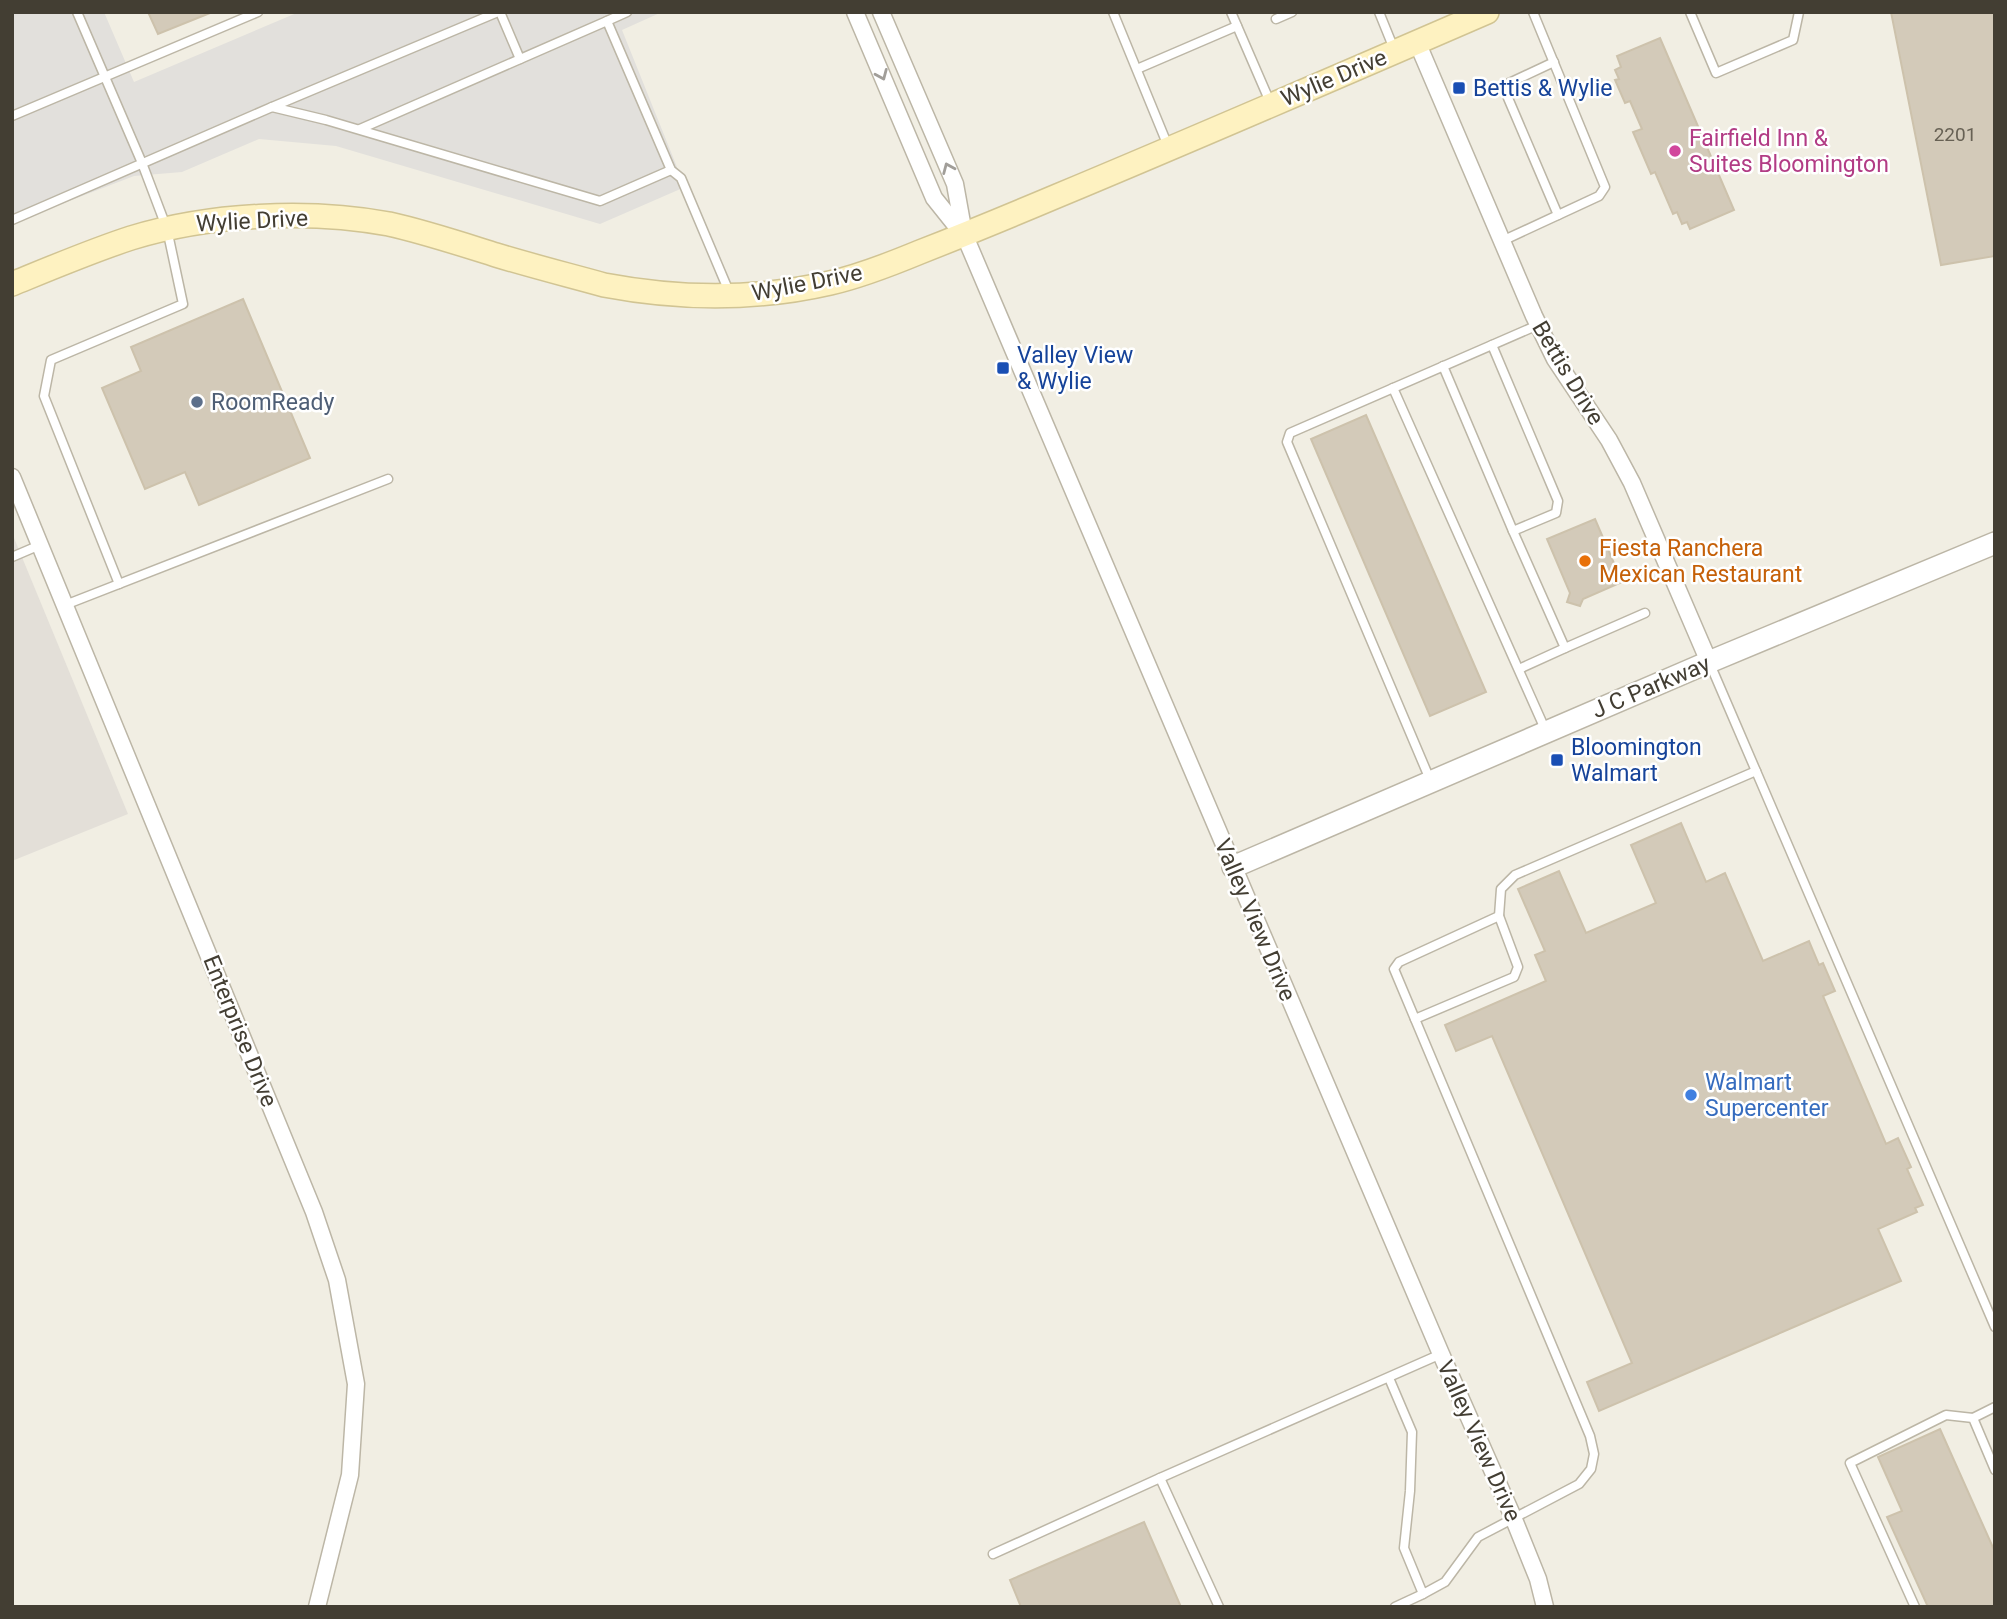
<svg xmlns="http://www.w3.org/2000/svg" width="2007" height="1619" font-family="Roboto,sans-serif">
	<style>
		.industrial { fill: #e3dfd8 }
		.parking { fill: #e2e0dc }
		.building { fill: #d3cab9; stroke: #cdc2ac; stroke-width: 2 }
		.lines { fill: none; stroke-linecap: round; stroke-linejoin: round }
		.service-casing { stroke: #bcb6a6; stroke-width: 11 }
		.minor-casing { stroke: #bcb6a6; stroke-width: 19 }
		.tertiary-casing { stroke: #bcb6a6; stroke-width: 24 }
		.secondary-casing { stroke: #d1c493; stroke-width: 26 }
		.service { stroke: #fff; stroke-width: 8 }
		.minor { stroke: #fff; stroke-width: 16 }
		.tertiary { stroke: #fff; stroke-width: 21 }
		.secondary { stroke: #fef2c1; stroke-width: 23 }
		.oneway { stroke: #a19e99 }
		.transit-dot { fill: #1a4fb4; stroke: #fff; stroke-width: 2.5 }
		.hotel-dot { fill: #d1479c; stroke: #fff; stroke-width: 2.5 }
		.service-dot { fill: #5c6f8a; stroke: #fff; stroke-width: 2.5 }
		.food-dot { fill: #e8710a; stroke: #fff; stroke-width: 2.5 }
		.shop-dot { fill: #3f7fe0; stroke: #fff; stroke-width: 2.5 }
		.labels { text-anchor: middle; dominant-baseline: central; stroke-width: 5; stroke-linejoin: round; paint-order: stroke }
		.number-label { font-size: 19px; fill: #676154 }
		.street-label { font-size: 23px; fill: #433e33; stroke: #fff }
		.transit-label { font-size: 23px; fill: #164399; stroke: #fff; text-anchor: start }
		.hotel-label { font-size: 23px; fill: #b23c85; stroke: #fff; text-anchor: start }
		.service-label { font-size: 23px; fill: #4e5e75; stroke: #fff; text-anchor: start }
		.food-label { font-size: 23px; fill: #c56008; stroke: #fff; text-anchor: start }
		.shop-label { font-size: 23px; fill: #366cbe; stroke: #fff; text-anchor: start }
	</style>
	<rect width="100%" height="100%" fill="#f1eee3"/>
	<path class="industrial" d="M12,533L128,814L12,861Z"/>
	<path class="parking" d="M12,12H104L134,82L299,12H662L622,30L685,187L600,224L336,146L259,139L182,172L134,176L12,223Z"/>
	<g class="building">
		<path d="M148,12H210V13L158,34Z"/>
		<path d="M1891,12H1995V256L1941,265Z"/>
		<path d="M1660,38L1734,210L1690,229L1687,222L1682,224L1677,212L1673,214L1655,172L1651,174L1633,132L1642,129L1630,101L1625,103L1615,80L1619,79L1615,70L1621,67L1617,56Z"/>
		<path d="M243,299L310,458L199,505L185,472L145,489L102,388L141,371L131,347Z"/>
		<path d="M1366,415L1486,692L1430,716L1311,439Z"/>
		<path d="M1595,519L1622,582L1583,599L1580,606L1567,602L1570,593L1547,539Z"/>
		<path d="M1681,823L1706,882L1725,873L1763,961L1809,941L1819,965L1823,963L1835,991L1823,996L1886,1144L1898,1138L1911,1167L1907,1169L1923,1205L1915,1208L1917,1212L1878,1229L1901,1281L1599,1411L1587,1382L1632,1363L1492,1036L1456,1051L1445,1025L1546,981L1535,955L1545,951L1518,889L1559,871L1586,933L1656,903L1631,845Z"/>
		<path d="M1940,1429L1995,1552V1607H1928L1887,1517L1902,1511L1878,1457Z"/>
		<path d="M1144,1522L1181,1607H1021L1010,1580Z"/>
	</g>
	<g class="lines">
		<defs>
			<g id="service">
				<path d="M77,12L142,163L167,229L183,304L51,360L44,396L119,584"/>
				<path d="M500,12L520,59"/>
				<path d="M627,12L607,21L671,170L681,178L730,294"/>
				<path d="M1113,12L1168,146"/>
				<path d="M1231,12L1270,102"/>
				<path d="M1379,12L1394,49"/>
				<path d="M1690,12L1716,73L1793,40L1799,12"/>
				<path d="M1276,19L1292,12"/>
				<path d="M1554,62L1507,84L1508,98L1558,215"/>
				<path d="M1137,69L1237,26"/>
				<path d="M272,107L498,12"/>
				<path d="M12,116L258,12"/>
				<path d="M360,129L607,21"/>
				<path d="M12,220L272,107L326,120L600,201L671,170"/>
				<path d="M1502,241L1599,196L1605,187L1533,12"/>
				<path d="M1492,345L1558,501L1556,513L1513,531L1565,648L1519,669"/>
				<path d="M1443,366L1513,531"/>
				<path d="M1393,388L1545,729"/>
				<path d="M12,557L40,545"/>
				<path d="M65,605L388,479"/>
				<path d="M1565,648L1645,613"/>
				<path d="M1710,664L1995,1327"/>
				<path d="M1431,782L1287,442L1290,433L1538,325"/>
				<path d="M1415,1019L1514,977L1518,967L1499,916"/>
				<path d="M1389,1378L1412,1432L1410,1491L1404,1548L1423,1594L1445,1582L1478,1537L1579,1484L1591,1469L1594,1454L1590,1436L1394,969L1399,962L1499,916L1501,889L1515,875L1756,771"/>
				<path d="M1973,1418L1995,1407"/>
				<path d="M1160,1478L1441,1354"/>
				<path d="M993,1554L1160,1478L1219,1607"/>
				<path d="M1395,1607L1423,1594"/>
				<path d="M1915,1607L1850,1463L1946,1415L1973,1418L1995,1470"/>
			</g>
			<g id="minor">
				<path d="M855,12L934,198L962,233"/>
				<path d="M881,12L955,184L964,234L1441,1354L1513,1517L1538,1579L1545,1607"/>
				<path d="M1417,42L1534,316L1555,359L1609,440L1632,483L1709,662"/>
				<path d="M12,477L314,1212L337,1280L356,1384L350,1475L317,1607"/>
			</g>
			<path id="tertiary" d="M1233,867L1709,662L1995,543"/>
			<path id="secondary" d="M12,284C51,268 91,251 131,238C210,214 308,209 389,224C425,232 461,244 496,255C532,266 568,275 604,285C678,299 756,300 830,283C861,276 891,264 920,252C966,234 1012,215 1057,196C1201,136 1344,74 1487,12"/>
		</defs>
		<use href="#service" class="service-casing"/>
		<use href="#minor" class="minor-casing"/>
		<use href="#tertiary" class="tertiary-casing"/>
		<use href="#secondary" class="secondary-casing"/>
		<use href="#service" class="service"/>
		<use href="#minor" class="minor"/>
		<use href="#tertiary" class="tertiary"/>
		<use href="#secondary" class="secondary"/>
	</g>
	<defs><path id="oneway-chevron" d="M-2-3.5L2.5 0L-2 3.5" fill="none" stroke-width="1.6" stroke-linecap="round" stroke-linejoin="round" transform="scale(1.75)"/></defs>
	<g class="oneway">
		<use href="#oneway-chevron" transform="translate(882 75) rotate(67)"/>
		<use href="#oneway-chevron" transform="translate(948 168) rotate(-113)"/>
	</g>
	<g class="transit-dot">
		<rect x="1452" y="81" width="14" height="14" rx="3.5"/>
		<rect x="996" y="361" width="14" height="14" rx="3.5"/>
		<rect x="1550" y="753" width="14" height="14" rx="3.5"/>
	</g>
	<circle class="hotel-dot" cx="1675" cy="151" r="7"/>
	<circle class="service-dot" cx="197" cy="402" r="7"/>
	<circle class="food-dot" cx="1585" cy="561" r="7"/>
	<circle class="shop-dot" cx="1691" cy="1095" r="7"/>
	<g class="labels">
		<g class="number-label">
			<text x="1955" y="134">2201</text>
		</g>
		<g class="street-label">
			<text transform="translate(1334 78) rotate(-23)">Wylie Drive</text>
			<text transform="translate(252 221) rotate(-3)">Wylie Drive</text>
			<text transform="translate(807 283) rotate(-11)">Wylie Drive</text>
			<text transform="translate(1568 373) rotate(59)">Bettis Drive</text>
			<text transform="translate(1651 687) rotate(-23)">J C Parkway</text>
			<text transform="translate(1255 920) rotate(67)">Valley View Drive</text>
			<text transform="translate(240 1031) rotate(68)">Enterprise Drive</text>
			<text transform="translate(1479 1441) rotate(66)">Valley View Drive</text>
		</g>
		<g class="transit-label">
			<text x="1473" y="88">Bettis &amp; Wylie</text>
			<text x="1017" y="355">Valley View<tspan x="1017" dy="26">&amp; Wylie</tspan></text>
			<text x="1571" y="747">Bloomington<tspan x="1571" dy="26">Walmart</tspan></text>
		</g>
		<g class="hotel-label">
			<text x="1689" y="138">Fairfield Inn &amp;<tspan x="1689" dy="26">Suites Bloomington</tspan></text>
		</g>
		<g class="service-label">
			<text x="211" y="402">RoomReady</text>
		</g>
		<g class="food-label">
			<text x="1599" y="548">Fiesta Ranchera<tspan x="1599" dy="26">Mexican Restaurant</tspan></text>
		</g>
		<g class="shop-label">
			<text x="1705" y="1082">Walmart<tspan x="1705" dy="26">Supercenter</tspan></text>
		</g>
	</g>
	<rect width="2007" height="1619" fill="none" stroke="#433e33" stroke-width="28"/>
</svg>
